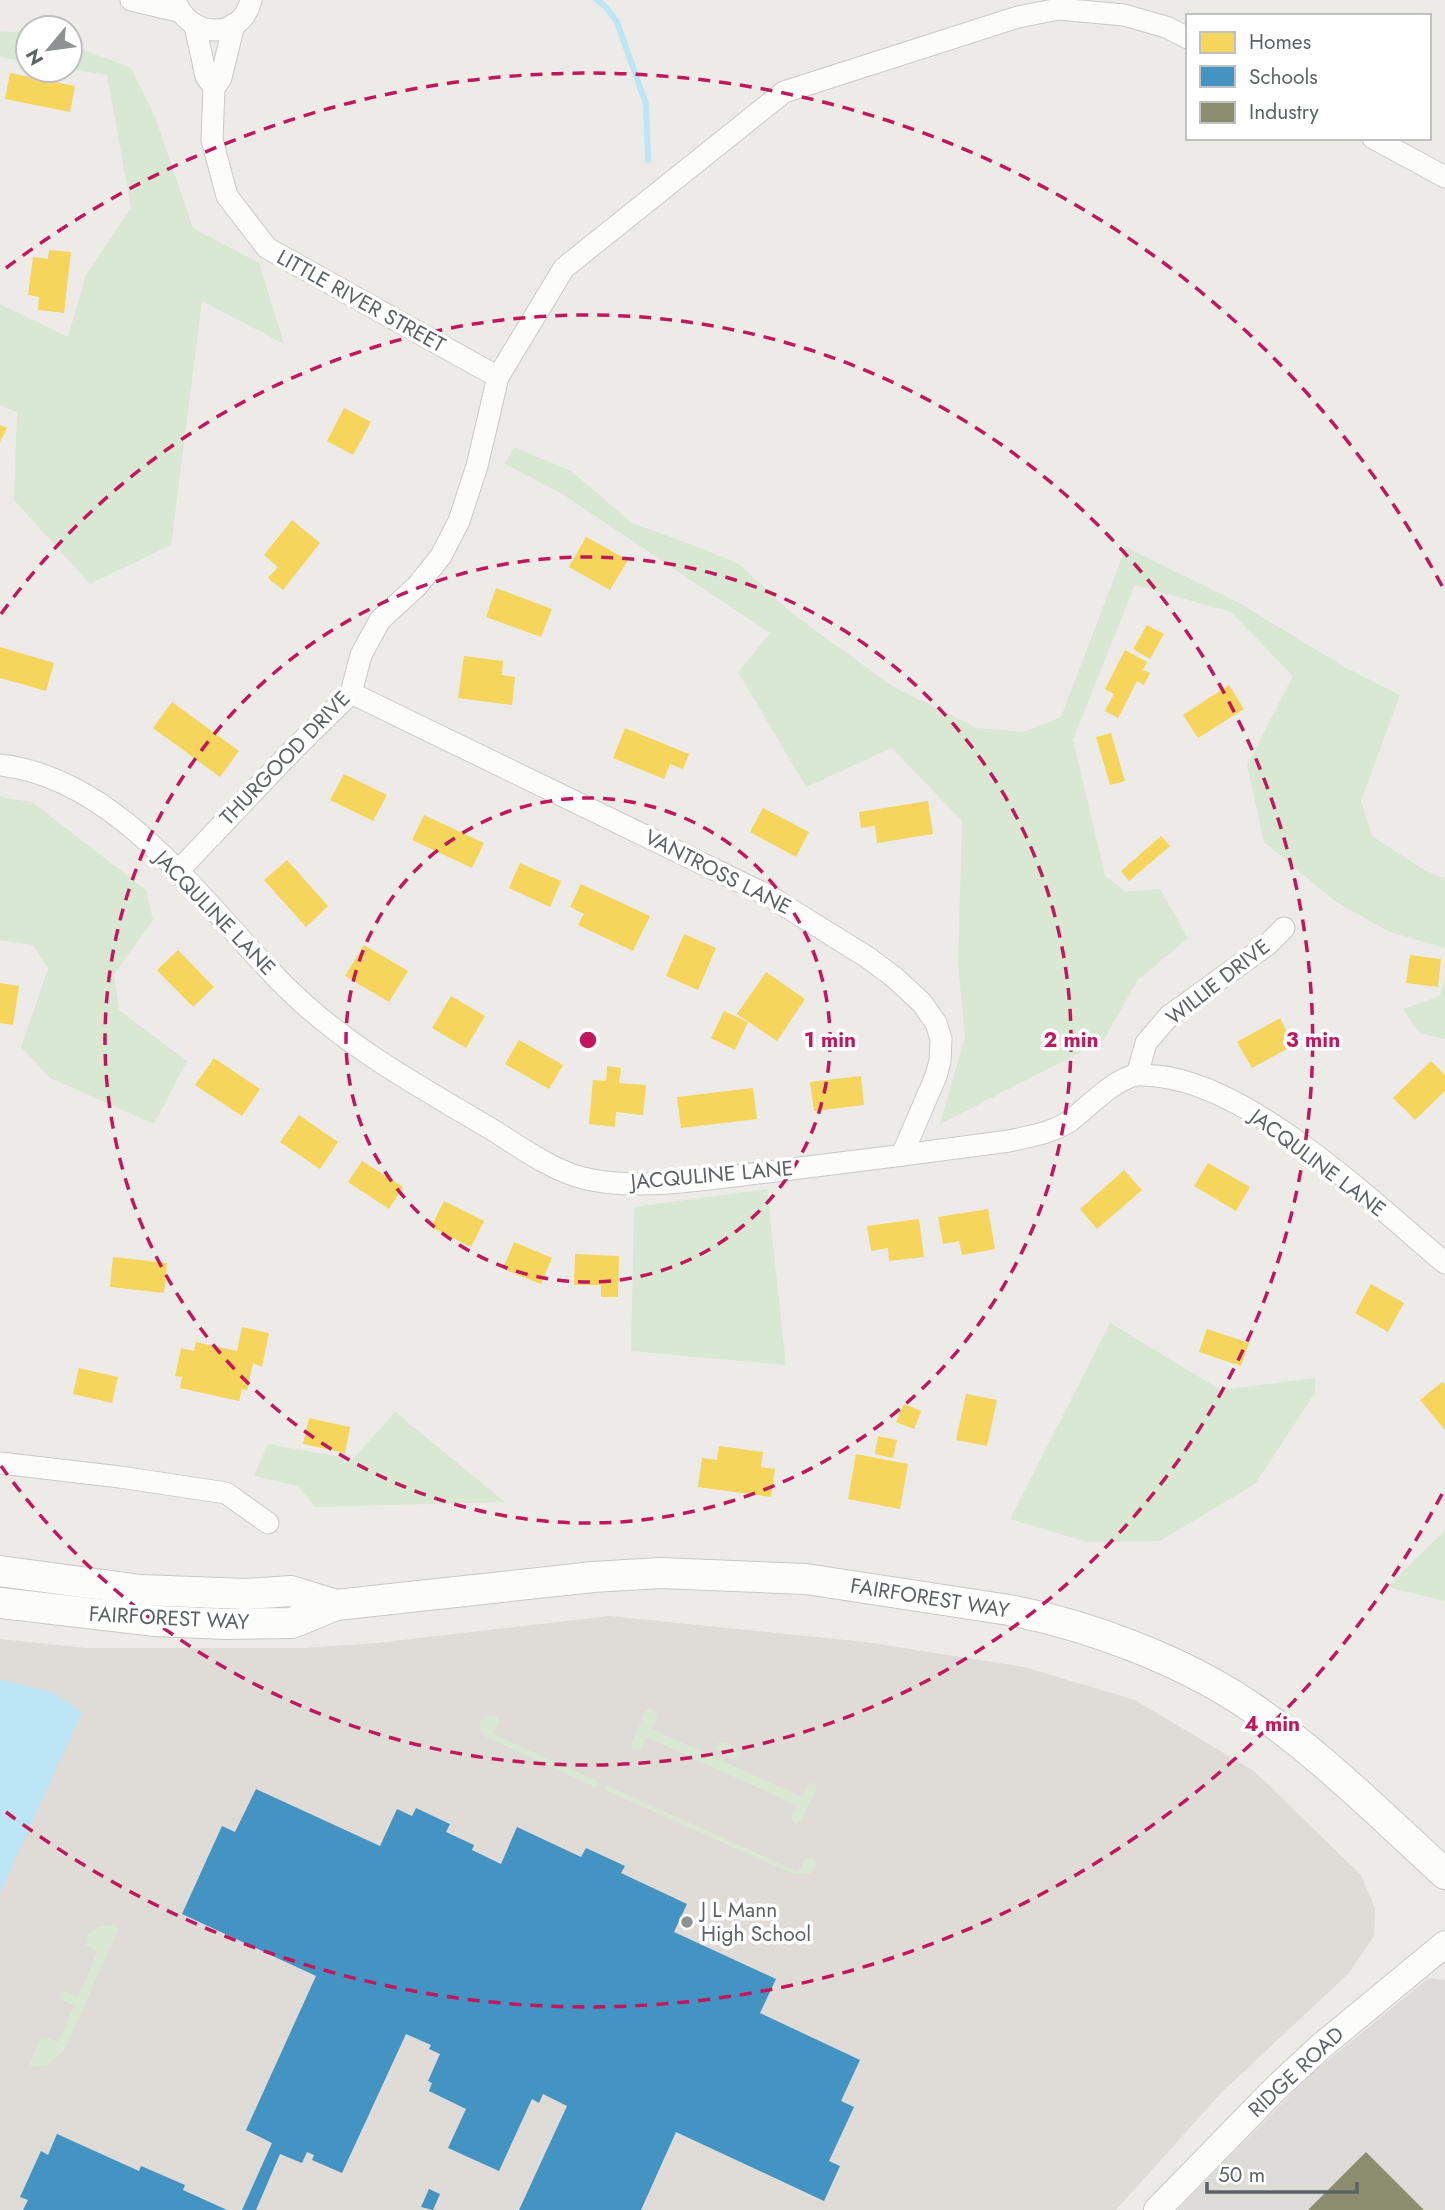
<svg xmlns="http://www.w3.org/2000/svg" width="1445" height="2210" viewBox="0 0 1445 2210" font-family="Jost,sans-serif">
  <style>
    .industrial { fill: #dedcd9 }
    .education { fill: #dfdbd7 }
    .green { fill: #d8e8d3 }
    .water { fill: #bce5f6 }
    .homes { fill: #f6d55c }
    .schools { fill: #4393c3 }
    .industry { fill: #8c8c6e }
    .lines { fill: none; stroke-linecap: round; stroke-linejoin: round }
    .stream { stroke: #bce5f6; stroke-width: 6 }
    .minor-casing { stroke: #c9c9c8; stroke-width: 23 }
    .tertiary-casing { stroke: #c9c9c8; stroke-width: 28 }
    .secondary-casing { stroke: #c8c8c8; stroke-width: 32 }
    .minor { stroke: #fcfcfb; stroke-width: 21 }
    .tertiary { stroke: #fcfcfb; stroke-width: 26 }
    .secondary { stroke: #fcfcfb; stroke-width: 30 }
    .ring { fill: none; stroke: #c2185b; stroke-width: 3.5; stroke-dasharray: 12 9 }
    .poi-dot { fill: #8f9292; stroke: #fff; stroke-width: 2.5 }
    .labels { text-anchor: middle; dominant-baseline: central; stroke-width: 7; stroke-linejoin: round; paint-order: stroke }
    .street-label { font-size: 21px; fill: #5d6265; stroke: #fff }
    .poi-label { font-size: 21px; fill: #5d6265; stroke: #fff; text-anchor: start }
    .centre { fill: #c2185b; stroke: #fff; stroke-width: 3.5 }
    .ring-label { font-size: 21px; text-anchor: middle; font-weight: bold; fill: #c2185b; stroke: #fff; stroke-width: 7; stroke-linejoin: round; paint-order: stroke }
  </style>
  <rect width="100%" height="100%" fill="#edebe7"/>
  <!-- industrial -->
  <path class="industrial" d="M1428,1978L1445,1980V2210H1177L1310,2075Z"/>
  <!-- education -->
  <path class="education" d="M610,1616L865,1642L1024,1667L1135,1700L1254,1771L1361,1875L1375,1908L1374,1936L1349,1973L1222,2092L1116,2210H0V1639L86,1648H304L377,1643Z"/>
  <!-- green -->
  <g class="green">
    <path d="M0,31L28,33V62L0,57Z"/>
    <path d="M70,45L131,68L155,117L193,228L259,263L284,344L202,301L171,545L90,584L14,500L17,412L0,405V304L68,337L86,275L131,208L107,75L70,69Z"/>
    <path d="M514,447L571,471L632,523L696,546L739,564L793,614L892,686L977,728L1023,732L1061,717L1126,547L1239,603L1343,666L1400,695L1361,801L1372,836L1424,870L1445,879V948L1390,932L1336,902L1264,842L1247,765L1293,676L1231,612L1135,585L1073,740L1105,875L1125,892L1160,889L1188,938L1138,980L1103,1041L940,1124L965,1037L958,964L962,821L892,748L806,787L738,672L770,633L564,495L505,464Z"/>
    <path d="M0,797L32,802L146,890L153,920L114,974L119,1010L187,1061L154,1124L50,1078L21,1047L48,969L33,945L0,940Z"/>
    <path d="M1445,977V1039L1419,1033L1403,1009L1440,996Z"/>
    <path d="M767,1189L786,1365L631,1351L634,1207Z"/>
    <path d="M1110,1323L1221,1390L1315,1378V1393L1255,1484L1160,1541L1087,1542L1010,1519Z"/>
    <path d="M395,1412L505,1502L315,1507L298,1486L254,1476L268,1444L353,1459Z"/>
    <path d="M1445,1531V1601L1387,1587Z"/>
    <path d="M650,1708L658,1714L652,1729L802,1797L809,1783L816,1784L817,1787L801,1821L795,1824L791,1819L796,1805L646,1737L641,1749L633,1750L631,1744L646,1710Z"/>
    <path d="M488,1715L497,1716L499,1720L493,1734L597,1781L599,1784L595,1787L486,1737C478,1730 477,1719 488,1715Z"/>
    <path d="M719,1742C726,1741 738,1747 741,1753L738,1761L715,1749Z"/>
    <path d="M608,1786L798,1872L806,1857L813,1858L816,1866L810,1874H793L605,1790L604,1787Z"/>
    <path d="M116,1924L118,1930L64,2051L46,2066L31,2067L30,2062L40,2039L46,2037L58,2042L74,2006L61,1999V1992L64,1991L78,1997L97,1952L85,1945L87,1934L99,1926Z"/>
  </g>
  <!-- water -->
  <path class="water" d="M2,1680L52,1692L82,1712L0,1893V1681Z"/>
  <!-- homes -->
  <g class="homes">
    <path d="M10,73L75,86L70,112L5,99Z"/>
    <path d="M49,250L71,252L64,313L38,310L39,297L28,295L33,257L48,259Z"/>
    <path d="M344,408L371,422L353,455L327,441Z"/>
    <path d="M0,425L7,428L0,442Z"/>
    <path d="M292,520L320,543L283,590L268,578L278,567L264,555Z"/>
    <path d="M586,537L628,560L610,590L569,567Z"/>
    <path d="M496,588L552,609L541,637L486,617Z"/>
    <path d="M1147,625L1164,634L1150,659L1133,649Z"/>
    <path d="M0,647L54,663L46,691L0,678Z"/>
    <path d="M1125,650L1147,662L1143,670L1150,673L1144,685L1137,681L1118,718L1105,711L1114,694L1105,689Z"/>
    <path d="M464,656L503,661L502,675L515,677L512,705L458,698Z"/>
    <path d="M1229,685L1244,709L1198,738L1183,715Z"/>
    <path d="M172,702L239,751L220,777L153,728Z"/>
    <path d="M625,728L689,754L683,769L670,764L664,779L613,758Z"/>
    <path d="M1111,733L1125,781L1110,785L1096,737Z"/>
    <path d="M344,774L387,795L373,821L330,800Z"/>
    <path d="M928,801L933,834L877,843L875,826L861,828L859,812Z"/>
    <path d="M763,808L809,832L796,857L750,832Z"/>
    <path d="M424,815L484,843L472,868L412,840Z"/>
    <path d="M1161,836L1170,846L1129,881L1121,871Z"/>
    <path d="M287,860L328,906L306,927L264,880Z"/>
    <path d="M520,863L561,881L550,907L509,888Z"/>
    <path d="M581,884L650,916L633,951L578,925L584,914L570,907Z"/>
    <path d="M684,934L716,948L698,990L666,976Z"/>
    <path d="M364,945L408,971L389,1002L345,976Z"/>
    <path d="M178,950L214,987L193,1007L157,970Z"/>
    <path d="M1410,955L1441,959L1438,987L1406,983Z"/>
    <path d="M766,972L805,999L777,1041L737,1014Z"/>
    <path d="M0,983L19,986L13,1025L0,1023Z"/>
    <path d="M451,996L485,1016L466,1048L432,1028Z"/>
    <path d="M724,1011L748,1022L735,1050L711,1038Z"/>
    <path d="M1280,1018L1294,1045L1252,1068L1237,1042Z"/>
    <path d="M519,1040L563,1065L549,1089L505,1064Z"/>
    <path d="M214,1058L260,1089L242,1116L195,1085Z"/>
    <path d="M1431,1061L1445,1075V1091L1415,1120L1393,1098Z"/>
    <path d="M607,1066L621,1068L619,1083L646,1085L643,1115L616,1112L615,1127L589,1124L593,1080L606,1081Z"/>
    <path d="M861,1076L864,1105L814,1111L810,1082Z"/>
    <path d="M753,1088L757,1119L681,1128L677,1097Z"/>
    <path d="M299,1115L338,1142L320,1169L280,1142Z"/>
    <path d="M362,1161L403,1187L389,1209L348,1182Z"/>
    <path d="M1208,1163L1250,1187L1236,1211L1194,1186Z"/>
    <path d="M1124,1170L1142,1190L1097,1229L1080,1209Z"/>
    <path d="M444,1201L484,1221L471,1247L431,1227Z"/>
    <path d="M988,1209L995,1249L962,1255L959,1241L943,1244L938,1217Z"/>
    <path d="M919,1219L924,1257L889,1261L888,1248L871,1251L867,1226Z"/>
    <path d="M514,1242L552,1258L541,1284L503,1269Z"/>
    <path d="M575,1254L619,1256L618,1297H601V1285H574Z"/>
    <path d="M113,1257L167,1263L164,1293L110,1287Z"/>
    <path d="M1371,1284L1404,1303L1388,1332L1355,1313Z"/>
    <path d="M242,1327L269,1333L262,1367L253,1363L247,1390L242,1389L239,1401L180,1388L182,1377L175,1376L181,1348L194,1351L196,1342L237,1351Z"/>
    <path d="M1207,1329L1249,1343L1241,1366L1199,1352Z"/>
    <path d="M79,1368L118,1377L112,1403L73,1394Z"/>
    <path d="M1442,1382L1445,1385V1430L1420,1400Z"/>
    <path d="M966,1394L997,1400L987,1446L956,1440Z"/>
    <path d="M904,1404L921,1411L914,1429L896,1422Z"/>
    <path d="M309,1418L350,1427L345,1453L303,1444Z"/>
    <path d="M878,1436L897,1440L893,1458L875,1454Z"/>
    <path d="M719,1446L763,1452L761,1467L775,1469L771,1497L698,1487L702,1458L717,1460Z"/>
    <path d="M856,1454L908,1464L900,1509L848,1499Z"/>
  </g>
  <!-- schools -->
  <g class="schools">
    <path d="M256,1789L380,1846L397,1809L412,1816L416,1808L450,1824L446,1832L474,1845L472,1850L501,1864L517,1827L581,1857L586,1848L625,1866L621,1873L687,1904L674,1932L776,1979L760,2013L860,2060L841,2101L854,2107L829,2161L840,2166L824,2201L676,2132L641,2210H519L567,2106L543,2094L539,2103L532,2099L499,2171L448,2148L466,2109L429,2091L432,2083L428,2081L440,2054L429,2049L431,2045L406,2034L342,2173L312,2160L314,2155L307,2152L302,2163L280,2154L256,2210H242L272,2143L246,2130L316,1976L182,1914L222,1826L235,1832Z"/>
    <path d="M57,2134L139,2171L141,2166L185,2185L183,2190L227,2210H23L28,2200L20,2197L41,2151L48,2155Z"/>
    <path d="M429,2189L440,2194L433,2210L421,2207Z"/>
  </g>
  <!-- industry -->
  <path class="industry" d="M1366,2152L1424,2210H1308Z"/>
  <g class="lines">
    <!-- stream -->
    <path class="stream" d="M597,0L606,7L617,22L646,104L648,160"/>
    <!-- minor casing -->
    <g class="minor-casing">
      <g id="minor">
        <path d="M131,0L178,11"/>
        <path d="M175,0C188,38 241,42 251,0"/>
        <path d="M195,26L206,76L214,88L221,78L234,24"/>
        <path d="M214,88L212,140L227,196L267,248L498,377"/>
        <path d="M1373,138L1445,177"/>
        <path d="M351,693L769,896L867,957L894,977L922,1003L936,1023L941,1039L940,1061L936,1076L902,1155"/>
        <path d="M0,765C124,779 208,912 291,992C350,1049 421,1087 491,1129C519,1146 551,1170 583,1178C637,1192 712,1178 768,1172C848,1162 929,1152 1009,1141C1030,1136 1052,1133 1070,1121C1091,1105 1109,1083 1135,1075C1142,1074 1150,1076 1157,1076C1253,1086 1372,1202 1445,1263"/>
        <path d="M179,870L294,749L351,693L361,655L380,620L417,586L441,556L459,521L477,466L498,377L564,268L784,92L1018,17L1059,9L1124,15L1166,27L1188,38"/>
        <path d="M1137,1075L1146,1043L1169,1016L1267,945L1284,928"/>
        <path d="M0,1463L120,1477L226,1493L268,1523"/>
      </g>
    </g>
    <!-- tertiary casing -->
    <g class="tertiary-casing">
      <path id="tertiary" d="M1157,2210L1275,2089L1319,2048L1445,1944"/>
    </g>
    <!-- secondary casing -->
    <g class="secondary-casing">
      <g id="secondary">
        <path d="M0,1571L141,1590L246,1594L291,1591L336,1605"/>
        <path d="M0,1603L156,1621L226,1624L292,1623L336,1605L593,1577L660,1573L806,1579L1009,1610C1089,1625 1184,1661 1251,1707C1321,1755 1382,1816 1445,1874"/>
      </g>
    </g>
    <!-- minor -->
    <use href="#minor" class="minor"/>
    <!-- tertiary -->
    <use href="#tertiary" class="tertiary"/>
    <!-- secondary -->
    <use href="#secondary" class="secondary"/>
  </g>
  <!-- distance rings -->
  <g class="ring">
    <circle cx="588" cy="1040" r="242"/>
    <circle cx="588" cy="1040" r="483"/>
    <path d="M1 614A725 725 0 1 1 1 1466"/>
    <path d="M1442 1494A967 967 0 0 1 6 1812M6 268A967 967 0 0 1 1442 586"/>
  </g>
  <!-- markers -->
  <circle class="poi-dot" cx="687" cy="1922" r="7"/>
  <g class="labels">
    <!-- street labels -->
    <g class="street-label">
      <text transform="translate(361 301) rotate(29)">LITTLE RIVER STREET</text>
      <text transform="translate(285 758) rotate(-46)">THURGOOD DRIVE</text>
      <text transform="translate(718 872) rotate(27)">VANTROSS LANE</text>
      <text transform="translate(215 913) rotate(46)">JACQULINE LANE</text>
      <text transform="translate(1218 982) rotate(-38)">WILLIE DRIVE</text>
      <text transform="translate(1318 1163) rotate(37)">JACQULINE LANE</text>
      <text transform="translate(712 1175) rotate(-5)">JACQULINE LANE</text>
      <text transform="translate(930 1598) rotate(9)">FAIRFOREST WAY</text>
      <text transform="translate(169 1618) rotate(3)">FAIRFOREST WAY</text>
      <text transform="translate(1296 2072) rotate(-43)">RIDGE ROAD</text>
    </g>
    <!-- poi labels -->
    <g class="poi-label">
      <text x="701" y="1910">J L Mann<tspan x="701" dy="24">High School</tspan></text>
    </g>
  </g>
  <circle cx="588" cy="1040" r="10" class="centre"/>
  <g class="ring-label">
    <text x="830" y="1047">1 min</text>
    <text x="1071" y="1047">2 min</text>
    <text x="1313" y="1047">3 min</text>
    <text x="1272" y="1731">4 min</text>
  </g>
  <!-- legend -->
  <rect x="1186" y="14" width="245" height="126" fill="#ffffff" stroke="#bec0c1" stroke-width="2"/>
  <rect x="1200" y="32" width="35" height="21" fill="#f6d55c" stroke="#bec0c1" stroke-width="2"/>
  <text x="1249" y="49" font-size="21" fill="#5d6265">Homes</text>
  <rect x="1200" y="66" width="35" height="21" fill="#4393c3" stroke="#bec0c1" stroke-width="2"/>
  <text x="1249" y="84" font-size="21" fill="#5d6265">Schools</text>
  <rect x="1200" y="102" width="35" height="21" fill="#8c8c6e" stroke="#bec0c1" stroke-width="2"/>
  <text x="1249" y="119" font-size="21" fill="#5d6265">Industry</text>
  <!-- north arrow -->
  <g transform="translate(49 49) rotate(241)"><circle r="33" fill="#ffffff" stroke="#bec0c1" stroke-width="2"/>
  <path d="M0-5L12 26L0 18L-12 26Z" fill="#8f9292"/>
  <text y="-10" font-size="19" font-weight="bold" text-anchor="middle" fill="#5d6265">N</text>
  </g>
  <!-- scale -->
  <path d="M1207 2182v10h150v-10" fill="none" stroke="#5d6265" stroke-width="3.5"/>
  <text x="1218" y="2182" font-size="21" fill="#5d6265" stroke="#ffffff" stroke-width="5" paint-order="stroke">50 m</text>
</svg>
